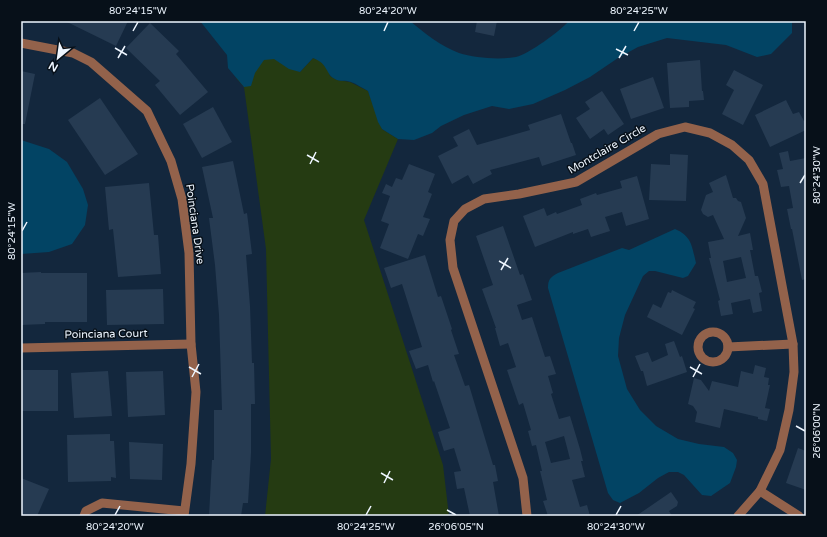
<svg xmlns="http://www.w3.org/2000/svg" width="827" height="537" viewBox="0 0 827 537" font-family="'Varela Round',sans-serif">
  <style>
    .green { fill: #253b12 }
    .water { fill: #024464 }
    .building { fill: #263b52; fill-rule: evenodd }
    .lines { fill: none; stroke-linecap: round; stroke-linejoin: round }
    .street { stroke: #93624b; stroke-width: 9 }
    .ticks { fill: none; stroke: #eef6ff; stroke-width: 1.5 }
    .labels { text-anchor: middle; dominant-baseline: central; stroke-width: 3; stroke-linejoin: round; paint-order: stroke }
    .street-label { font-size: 11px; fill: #eef6ff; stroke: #071019 }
    .neatline { fill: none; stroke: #eef6ff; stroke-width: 1.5 }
    .ticks-label { font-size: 10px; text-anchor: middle; fill: #eef6ff }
  </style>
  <rect width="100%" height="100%" fill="#13273d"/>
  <!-- green -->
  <path class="green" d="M293,21L300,72L313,58L321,61L328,69L330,76L337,80L350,82L368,91L382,129L398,139L364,220L443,465L449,516H265L271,459L266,249L244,87L236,78Z"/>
  <!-- water -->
  <g class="water">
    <path d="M200,21H410C423,32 442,47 459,53C475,58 499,60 516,57C529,54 560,31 569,21H792V33L771,54L757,57L726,45L667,38L638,47L618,58L590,77L565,90L533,104L509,109L492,106L464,115L441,126L432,133L414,140L398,139L382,129L378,122L368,91C362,88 357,84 351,82C346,80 340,82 335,79C325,74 329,64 313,58L300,72L289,69L274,59L264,60L255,73L251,86L244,87L228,68L227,55Z"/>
    <path d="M21,140L49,149L67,162L83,189L88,205L85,225L72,244L49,252L21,254Z"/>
    <path d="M675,229C692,236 692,247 696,263L688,276L683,278L655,271H649L643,276L625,315L619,338L618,356L627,389L640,410L656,426L678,439L699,444L724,447L733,453L737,460L736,467L730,483L711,496L702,495L684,475L678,472H669L658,478L639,493L620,503L613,500L608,493L548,288C548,280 550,277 558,273L622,248L629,250Z"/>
  </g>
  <!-- building -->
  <g class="building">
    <path d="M65,21H128L116,46Z"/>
    <path d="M477,21H497L494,36L475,32Z"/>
    <path d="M150,23L179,51L176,54L208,92L180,115L155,85L160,81L126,48Z"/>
    <path d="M700,60L702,91H703L704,100L689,101V107L670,108L667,63Z"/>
    <path d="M734,70L763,85L743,125L722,114L734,90L726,85Z"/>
    <path d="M21,71L35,74L25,124H21Z"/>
    <path d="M653,77L664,108L631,119L620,89Z"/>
    <path d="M602,91L624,124L608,135L604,129L590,139L576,118L590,109L585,102Z"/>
    <path d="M100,98L138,154L105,175L68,120Z"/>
    <path d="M786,100L793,114L799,112L804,121L806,120V130L770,147L755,115Z"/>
    <path d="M213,107L232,142L202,158L183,124Z"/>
    <path d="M561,114L571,143H572L576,155L542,166L539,157L490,170L492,174L473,184L468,175L452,184L438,156L458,146L453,137L469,129L477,145L530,130L528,125Z"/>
    <path d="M788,151L790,161L806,158V279L802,280L792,229H791L787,209L793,208L789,186L781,187L777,170L783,169L779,153Z"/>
    <path d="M670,154L688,155L686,201L649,200L651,164L670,165Z"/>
    <path d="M233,161L244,214L247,213L252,254L246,255L250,306L252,363H254L255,404H251V453L248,503H243L241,516H209L212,460H214V410H222L219,315L215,265L209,218H213L202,167Z"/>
    <path d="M409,164L435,174L428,192L432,194L423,217L430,219L423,236L418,234L408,259L380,248L389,224L381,221L390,196L382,193L386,184L392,187L396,178L402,180Z"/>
    <path d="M726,175L733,198H736L738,201L741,202L746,218L738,236L750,233L753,250H750L755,276H758L762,292L759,293L762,311L753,313L750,299L731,303L733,314L721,316L718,301L720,300L709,258H711L708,242L724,239L713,215L708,217L703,214L701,210L706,195L713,192L709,183ZM741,257L746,278L727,282L723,261Z"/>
    <path d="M637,176L649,219L626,226L622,212L605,217L610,231L591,237L588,229L573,234V232L535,247L523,216L544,208L547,216L556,212L557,214L582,205L580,199L596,193L597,195L622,188L620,181Z"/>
    <path d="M149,183L154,235H158L161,274L118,277L113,229L109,230L105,187Z"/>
    <path d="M503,226L520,275L523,274L532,300L517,305L522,320L532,317L545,357L550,356L556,374L548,376L553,393L551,394L559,419L570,416L580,449L583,461H581L585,477L572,480L580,507L587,505L590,516H548L543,501L547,500L540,471H542L536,445L532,446L528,431L531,430L523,403L519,405L507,370L516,367L508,343L500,346L495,328H496L482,289L493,285L476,236ZM564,436L570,459L551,463L545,442Z"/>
    <path d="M425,255L438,297L441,296L452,329L451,330L459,354L454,355L465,386L469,385L493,465H495L498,481L493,482L499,516H470L464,488L457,489L454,472L461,471L454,448L444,451L438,432L450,428L434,381L433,382L428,365L416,369L409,351L422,347L402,284L391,288L384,268Z"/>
    <path d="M41,272V273H87V322H45V324L21,325V273Z"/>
    <path d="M163,289L164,324L107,325L106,290Z"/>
    <path d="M672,290L696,302L693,308L695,309L682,335L647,317L653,304L661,308L668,292L671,293Z"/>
    <path d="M674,341L680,357L682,356L687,372L647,386L643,371H641L635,356L648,352L652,362L668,355L665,344Z"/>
    <path d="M755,365L766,368L764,377L769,378L768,385H770L765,408L770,409L767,421L758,419V417L724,409L720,428L695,422L697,412L693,406L688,404L694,378L701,380L709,391L712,381L738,387L741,371L753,374Z"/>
    <rect x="21" y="370" width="37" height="41"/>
    <path d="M108,371L112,416L74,418L71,373Z"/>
    <path d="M163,371L165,415L128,417L126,372Z"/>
    <path d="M110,434V441H114L116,478L111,477V481L68,482L67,435Z"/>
    <path d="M129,442L163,444L162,480L130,479Z"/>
    <path d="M798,448L806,451V490L786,483Z"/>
    <path d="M21,478L49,489L37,516H21Z"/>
    <path d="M671,492L678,502L677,506L669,511L672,516H636Z"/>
  </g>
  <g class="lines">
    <!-- street -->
    <g class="street">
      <path d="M21,43L73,53L91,62L147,111L171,161L182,199L189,253L191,344L196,392L191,464L184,516"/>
      <circle cx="713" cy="347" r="15"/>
      <path d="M728,347L793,344"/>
      <path d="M21,348L191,344"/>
      <path d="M760,491L799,516"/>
      <path d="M84,516L86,511L102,503L184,511"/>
      <path d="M527,516L523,478L453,268L450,240L454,221L465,209L484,199L519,194L576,182L658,134L685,127L710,133L732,145L749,160L763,184L793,344L794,372L789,410L780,450L760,491L738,516"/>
    </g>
  </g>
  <!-- ticks -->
  <path class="ticks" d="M133,31L138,22M384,31L388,22M634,31L639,22M115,48L127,55M616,49L628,55M118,58L125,46M619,58L626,46M307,155L319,162M310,164L316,152M800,183L805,175M22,231L27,222M499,261L511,268M501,270L508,258M189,367L201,374M690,367L702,374M192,377L199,364M693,377L700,364M796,426L805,431M381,473L393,480M384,483L390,471M447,510L456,515M115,515L120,506M366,515L371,506M616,515L621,506"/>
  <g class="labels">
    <!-- street labels -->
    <g class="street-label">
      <text transform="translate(607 149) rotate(-30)">Montclaire Circle</text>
      <text transform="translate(195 224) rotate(82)">Poinciana Drive</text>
      <text transform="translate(106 334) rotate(-1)">Poinciana Court</text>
    </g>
  </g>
  <!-- border -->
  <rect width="827" height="537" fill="none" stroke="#071019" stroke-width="44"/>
  <!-- north arrow -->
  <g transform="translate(58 58) rotate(209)" stroke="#071019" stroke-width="3" paint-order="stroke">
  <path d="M0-3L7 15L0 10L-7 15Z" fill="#eef6ff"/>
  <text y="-6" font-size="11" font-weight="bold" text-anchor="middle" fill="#eef6ff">N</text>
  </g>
  <rect x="22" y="22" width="783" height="493" class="neatline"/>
  <g class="ticks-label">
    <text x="138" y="14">80°24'15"W</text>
    <text x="388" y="14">80°24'20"W</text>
    <text x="639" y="14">80°24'25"W</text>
    <text transform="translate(816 175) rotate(-90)" y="4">80°24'30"W</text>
    <text transform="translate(11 231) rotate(-90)" y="4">80°24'15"W</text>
    <text transform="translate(816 431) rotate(-90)" y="4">26°06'00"N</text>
    <text x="115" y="530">80°24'20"W</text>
    <text x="366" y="530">80°24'25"W</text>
    <text x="456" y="530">26°06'05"N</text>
    <text x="616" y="530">80°24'30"W</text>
  </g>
</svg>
